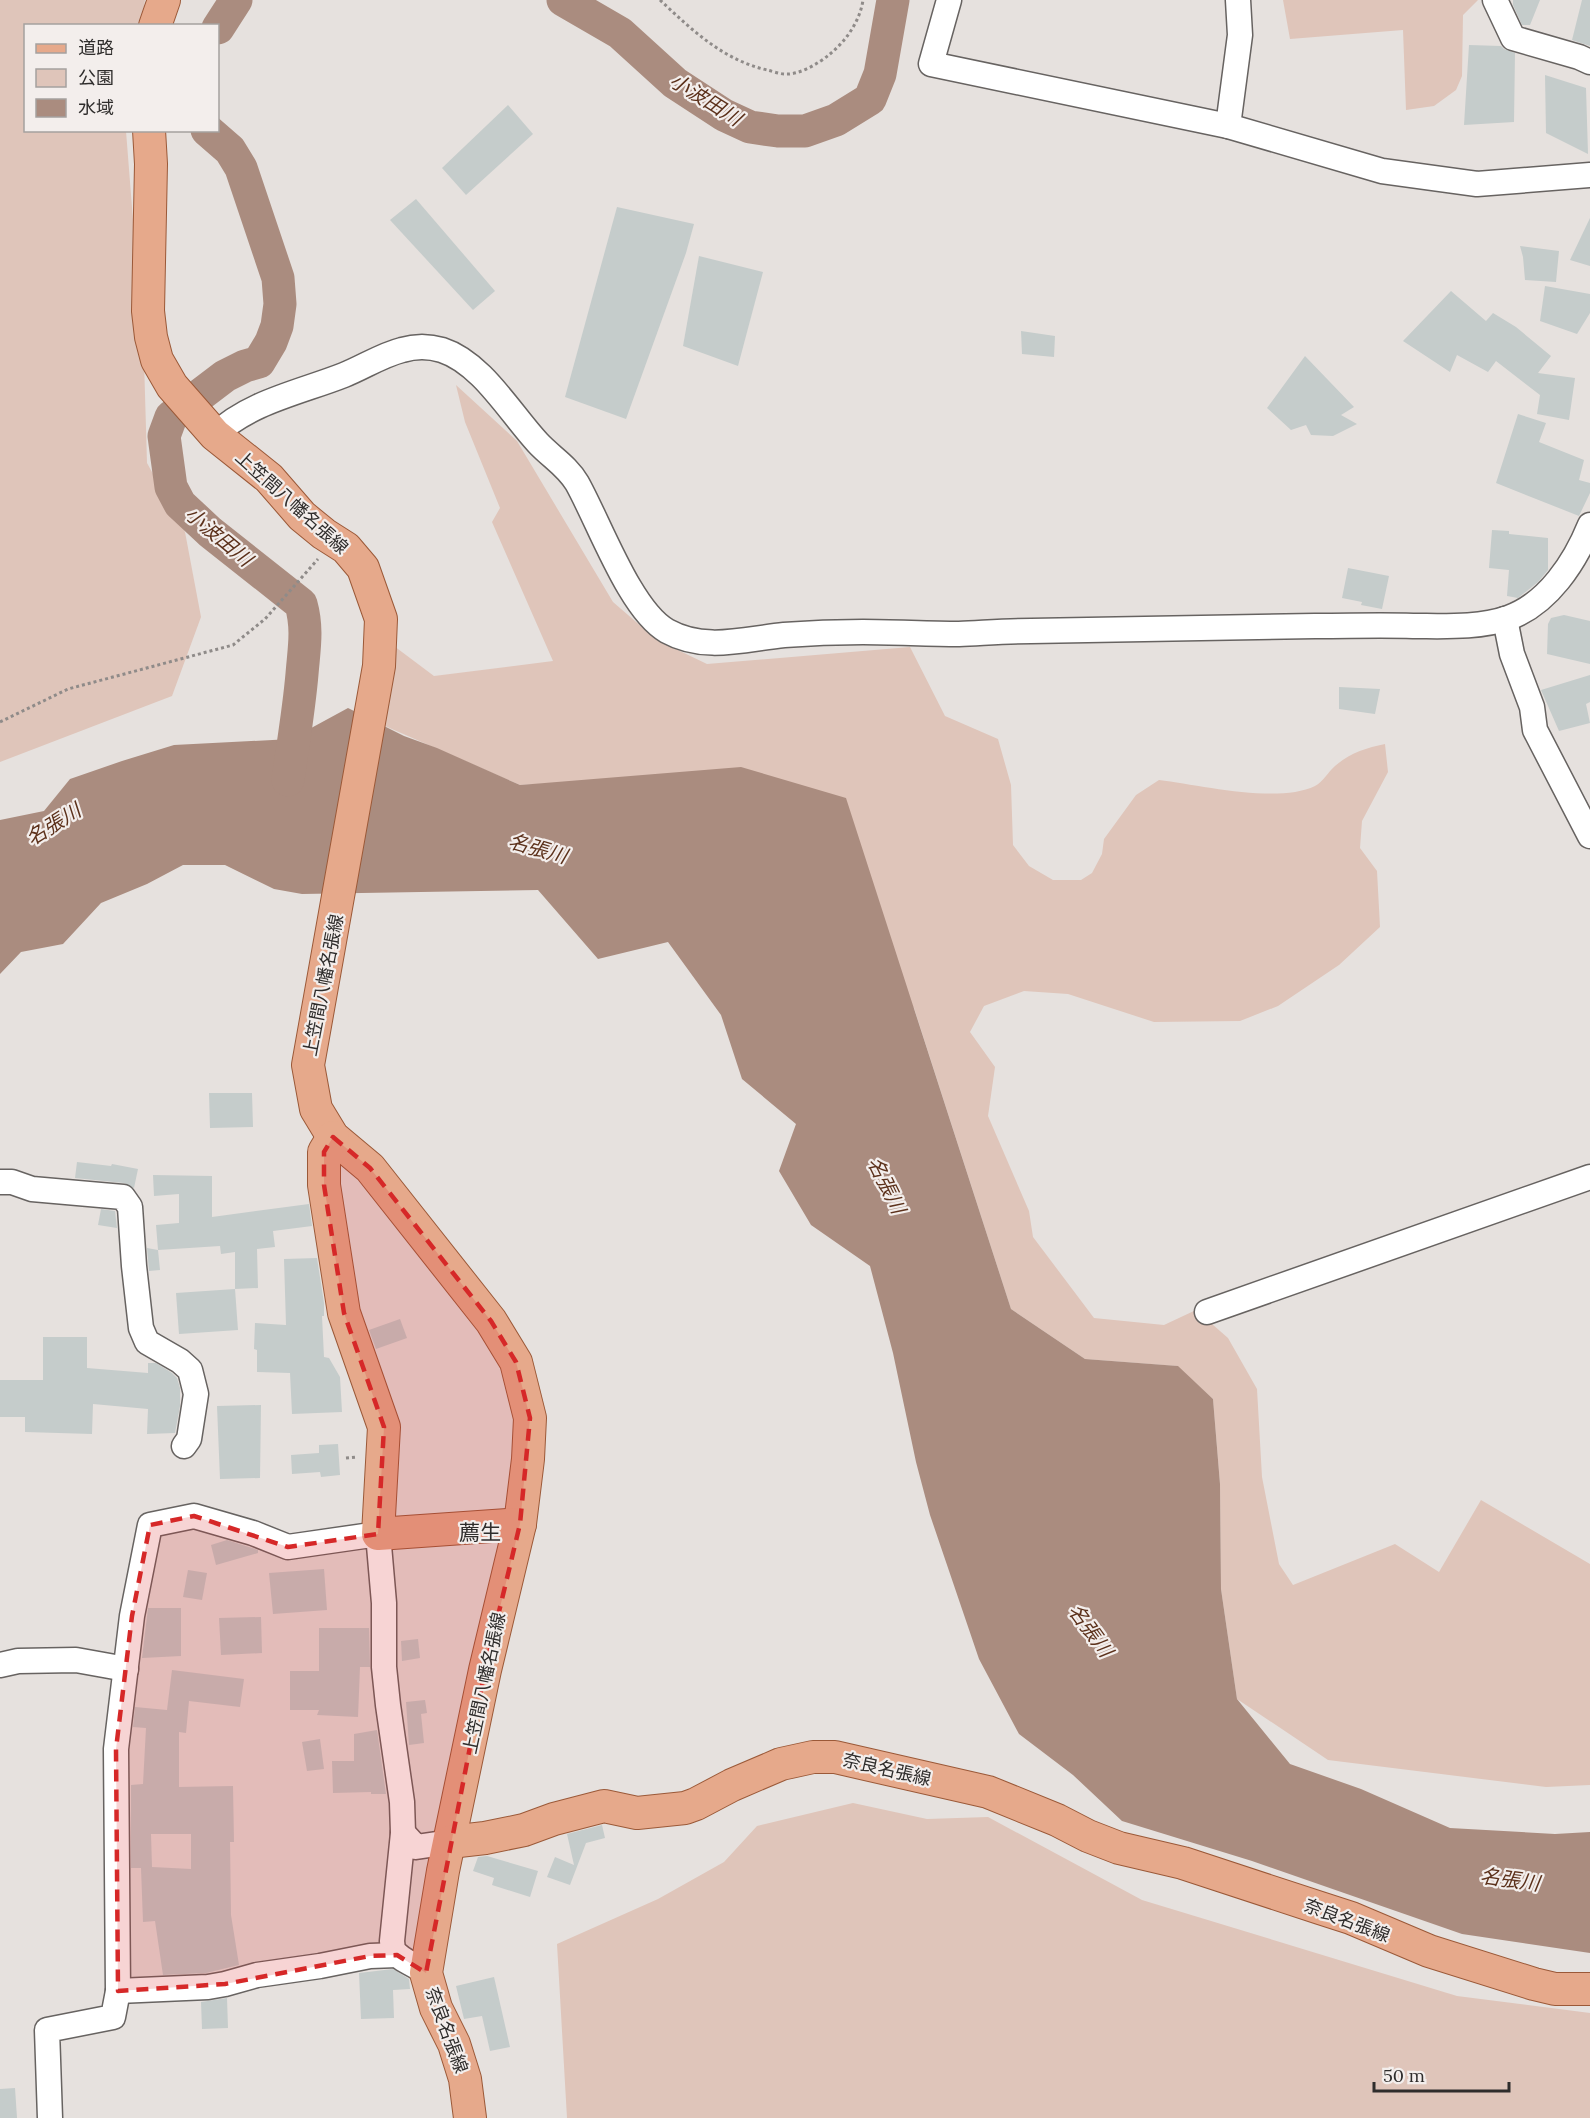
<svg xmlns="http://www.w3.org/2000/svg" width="1590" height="2118" viewBox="0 0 1590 2118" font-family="Lora,'Noto Sans JP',serif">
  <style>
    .green { fill: #dfc5ba }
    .water { fill: #aa8c7f }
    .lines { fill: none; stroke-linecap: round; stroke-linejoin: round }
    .river { stroke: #aa8c7f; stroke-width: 33 }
    .building { fill: #c5cccb; fill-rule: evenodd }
    .minor-casing { stroke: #676361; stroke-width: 27 }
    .major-casing { stroke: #9b5938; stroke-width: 34 }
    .path { stroke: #8f8b89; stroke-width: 3; stroke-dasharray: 3 3; stroke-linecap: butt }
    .minor { stroke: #fff; stroke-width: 24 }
    .major { stroke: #e6a98b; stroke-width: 32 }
    .marked { fill: #d62828; fill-opacity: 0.2; stroke: #d62828; stroke-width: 4.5; stroke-dasharray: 12 8; stroke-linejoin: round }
    .labels { text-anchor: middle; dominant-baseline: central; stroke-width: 4.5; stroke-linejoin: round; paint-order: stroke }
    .street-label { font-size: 18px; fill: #2f2d2c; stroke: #f3eeec }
    .water-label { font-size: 20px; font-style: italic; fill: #5c311b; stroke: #f3eeec }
    .quarter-label { font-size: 21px; fill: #2f2d2c; stroke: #f3eeec }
  </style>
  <rect width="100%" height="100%" fill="#e6e1de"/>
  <!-- green -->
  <g class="green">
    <path d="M0,0H145L141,25L26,26V130L126,131L144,360L147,463L185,532L201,617L172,696L0,762Z"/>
    <path d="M1283,0H1478L1463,15L1462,76L1456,90L1434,106L1406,110L1403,30L1290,39Z"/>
    <path d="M456,385L517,441L613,602L657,640L707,664L910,647L945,716L998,739L1011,785L1013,845L1029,866L1053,880H1081L1092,873L1102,854L1104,839L1136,795L1159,780C1200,785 1278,804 1315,786C1323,782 1328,772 1335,766C1350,753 1366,748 1385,744L1388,772L1362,821L1360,848L1377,871L1380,927L1339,965L1278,1006L1240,1021L1154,1022L1068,994L1024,991L984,1006L970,1032L995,1067L988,1116L1029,1211L1033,1237L1094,1318L1164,1325L1196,1310L1228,1338L1257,1389L1262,1477L1279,1564L1293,1585L1395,1544L1439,1572L1481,1500L1590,1564V1785L1546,1787L1328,1760L1237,1699L1221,1589L1220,1484L1213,1399L1177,1366L1085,1359L1011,1309L914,1008L556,783L520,785L385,726L394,646L434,676L553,661L492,522L500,508L465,422Z"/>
    <path d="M853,1803L927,1819L988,1817L1142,1900L1457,1996L1590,2013V2118H567L557,1944L658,1899L724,1862L757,1826Z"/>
  </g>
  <!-- water -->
  <path class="water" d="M348,708L404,736L437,748L520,785L741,767L846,798L1011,1309L1085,1359L1178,1366L1213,1399L1220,1484L1221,1589L1237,1699L1290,1764L1361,1789L1450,1828L1555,1834L1590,1832V1953L1462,1934L1252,1861L1122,1821L1073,1775L1019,1734L979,1659L930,1515L916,1462L893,1353L870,1266L811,1225L779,1171L796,1124L742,1079L721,1015L668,942L598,959L538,890L302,894L274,889L225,865H183L147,884L101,903L63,944L21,952L0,974V820L44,811L70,779L122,761L174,745L291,739Z"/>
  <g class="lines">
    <!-- river -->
    <g class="river">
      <path d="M563,0L620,33L675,83L724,115L750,127L778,131H805L836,120L870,99L880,74L893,0"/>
      <path d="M218,28L236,0"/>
      <path d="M207,130L230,150L241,168L278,278L280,304L277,326L271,342L259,362L245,366L225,376L171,417L164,436L171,487L180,504L210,532L301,604C308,629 304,649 302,674C299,709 293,744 288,780"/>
    </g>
  </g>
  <!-- building -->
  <g class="building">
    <path d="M1513,0H1540L1530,25H1522L1513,5Z"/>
    <path d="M1582,0H1590V46L1572,40Z"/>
    <path d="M1469,45L1501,46L1504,49L1515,53L1514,122L1464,125Z"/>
    <path d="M1545,75L1586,88L1588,154L1546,133Z"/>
    <path d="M508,105L533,134L466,195L442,168Z"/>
    <path d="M416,199L495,291L473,310L390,220Z"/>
    <path d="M617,207L694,224L686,253L626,419L565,397Z"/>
    <path d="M1590,218V266L1570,260Z"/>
    <path d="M1520,246L1559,251L1556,282L1525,280L1523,257Z"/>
    <path d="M699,256L763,272L738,366L683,346Z"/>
    <path d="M1545,286L1590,294V313L1577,334L1540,321Z"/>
    <path d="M1451,291L1486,321L1493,313L1516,327L1551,356L1538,373L1575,378L1569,420L1537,414L1540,395L1496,361L1488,372L1457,355L1450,372L1403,341Z"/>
    <path d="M1021,331L1055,336L1054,357L1022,354Z"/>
    <path d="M1305,356L1354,407L1341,415L1357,424L1333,436L1311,435L1306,425L1291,430L1267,408Z"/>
    <path d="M1518,414L1546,423L1539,442L1584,460L1579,480L1590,483V493L1579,516L1496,483Z"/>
    <path d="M1492,530L1509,531V534L1548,538V570L1538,582L1518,598L1507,596L1509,570L1489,568Z"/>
    <path d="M1348,568L1389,576L1382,609L1361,605L1362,602L1342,598Z"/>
    <path d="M1564,615L1590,621V664L1547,654L1548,624L1551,618Z"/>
    <path d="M1590,675V702L1586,704L1590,723L1559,731L1541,690Z"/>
    <path d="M1339,687L1380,689L1375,714L1339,709Z"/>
    <path d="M209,1093H252L253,1127L210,1128Z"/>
    <path d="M77,1162L111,1166L112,1164L138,1169L134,1188L124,1183L75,1178Z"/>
    <path d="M153,1175L212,1176V1217L309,1204L312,1226L273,1231L275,1247L257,1249L258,1288L235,1289V1252L221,1254L220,1246L158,1250L156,1225L179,1223V1194L154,1196Z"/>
    <path d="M101,1209L115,1211L117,1228L98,1225Z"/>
    <path d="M147,1248L158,1250L160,1270L149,1271Z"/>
    <path d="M317,1258L324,1303V1316H322L324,1357L329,1358L340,1377L342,1412L292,1414L290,1373L257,1372V1350L254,1349L255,1323L286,1325L284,1259Z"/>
    <path d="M235,1289L238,1330L179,1334L176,1293Z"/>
    <path d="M400,1319L407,1338L376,1349L369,1330Z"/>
    <path d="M43,1337H87V1368L148,1373V1363H156L172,1373L177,1378L180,1388V1406L175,1433L147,1434L148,1409L93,1404L92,1434L25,1432V1417H0V1380H43Z"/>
    <path d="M261,1405L260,1478L220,1479L217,1406Z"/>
    <path d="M338,1444L340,1475L321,1477L320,1472L292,1474L291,1455L319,1453V1445Z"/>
    <path d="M227,1540L258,1550V1553L216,1565L211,1545Z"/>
    <path d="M324,1569L327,1610L273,1614L269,1573Z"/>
    <path d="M188,1570L207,1573L202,1600L183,1597Z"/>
    <path d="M148,1608H181V1656L142,1658Z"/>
    <path d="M261,1617L262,1653L221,1655L219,1618Z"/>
    <path d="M319,1628H369L370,1667H360L358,1717L317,1715L319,1710H290V1671H319Z"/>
    <path d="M418,1639L420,1658L402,1661L401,1641Z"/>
    <path d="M172,1670L244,1679L240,1707L189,1701L186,1733L179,1732V1787L233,1786L234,1842H230L231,1915L239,1965L206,1973L163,1975L155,1921L143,1922L141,1868H131V1785L143,1784L146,1728L133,1727L135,1707L167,1710ZM151,1834H191V1869L152,1867Z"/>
    <path d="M425,1700L427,1713L421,1714L424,1743L409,1745L406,1702Z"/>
    <path d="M377,1730L386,1794H371V1792L333,1793L332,1761H354V1734Z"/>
    <path d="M320,1739L324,1769L307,1771L302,1742Z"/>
    <path d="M602,1825L605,1838L586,1843L570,1885L547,1877L555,1857L574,1865L567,1834Z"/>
    <path d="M487,1856L538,1871L530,1897L492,1885L494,1878L473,1871L478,1857Z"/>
    <path d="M393,1969L409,1979L410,1989L393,1990L394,2018L361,2019L359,1973Z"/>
    <path d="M494,1977L510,2047L490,2051L482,2016L464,2019L456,1986Z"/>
    <path d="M227,1998L228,2028L202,2029L201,2002Z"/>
    <path d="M15,2088L17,2118H0V2089Z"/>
  </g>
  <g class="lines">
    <!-- minor casing -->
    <g class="minor-casing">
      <g id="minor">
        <path d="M949,0L931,64L1228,126L1382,171L1477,184L1590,175"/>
        <path d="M1495,0L1513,38L1579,57L1590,62"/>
        <path d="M1228,126L1240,35L1238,0"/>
        <path d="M215,435C249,402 301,392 344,375C364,367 382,355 402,350C415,346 429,346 442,350C482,363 510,413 538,443C551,457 567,466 577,483C599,522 630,610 667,631C705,652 744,639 784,635C810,633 837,632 863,632C895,632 927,634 959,634C983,633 1007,631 1031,631C1126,629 1222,627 1318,626C1350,626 1382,625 1413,626C1444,626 1479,628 1508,618C1548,604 1575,562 1590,525"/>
        <path d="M1505,619L1512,654L1532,707L1535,730L1590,836"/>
        <path d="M0,1182H12L32,1189L123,1197L130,1207L134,1266L141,1328L147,1342L180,1361L190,1370L196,1394L189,1439L184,1446"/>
        <path d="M1207,1312L1590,1177"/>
        <path d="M0,1665L18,1661L76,1660L126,1669"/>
        <path d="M403,1833L416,1847L450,1842"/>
        <path d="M118,1991L208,1987L225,1984L257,1975L320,1966L370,1956L397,1955"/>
        <path d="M50,2118L47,2030L113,2017L118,1991L116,1749L132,1616L150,1525L194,1516L253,1533L288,1547L378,1534L384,1603V1667L388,1705L402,1802L403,1833L392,1941L393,1950C401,1961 415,1964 426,1973"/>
      </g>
    </g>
    <!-- major casing -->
    <g class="major-casing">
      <g id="major">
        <path d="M155,26L164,0"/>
        <path d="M149,130L151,164L148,311L151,337L157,360L172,386L215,435L269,478L302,516L324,534L346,548L363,568L381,619L379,666L308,1065L316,1109L333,1137L370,1168L491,1321L516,1362L530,1418L528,1459L520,1524L485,1670L443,1871L426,1973L436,2008L454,2044L465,2079L470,2118"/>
        <path d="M333,1137L324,1152V1185L344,1313L384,1427L378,1534L520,1524"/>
        <path d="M450,1842L485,1838L524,1830L554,1819L604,1806L637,1813L685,1808L696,1804L732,1785L781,1764L813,1757H835L988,1792L1057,1820L1088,1836L1119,1848L1183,1863L1320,1908L1351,1918L1429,1951L1534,1984L1555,1989H1590"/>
      </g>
    </g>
    <!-- path -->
    <g class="path">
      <path d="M660,0C692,30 723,60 767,70C772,71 779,74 785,74C800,75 819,63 830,54C846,41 860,21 863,0"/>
      <path d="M0,722L68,689L233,645L265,619L318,559"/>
      <path d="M346,1458L357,1457"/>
    </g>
    <!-- minor -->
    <use href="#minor" class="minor"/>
    <!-- major -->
    <use href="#major" class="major"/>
  </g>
  <!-- marked area -->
  <path class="marked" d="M333,1137L370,1168L491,1321L516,1362L530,1418L520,1524L485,1670L426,1973L397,1955L370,1956L225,1984L118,1991L116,1749L132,1616L150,1525L194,1516L288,1547L378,1534L384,1427L344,1313L324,1185V1152Z"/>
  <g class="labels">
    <!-- street labels -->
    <g class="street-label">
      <text transform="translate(292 502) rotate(42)">上笠間八幡名張線</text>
      <text transform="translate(323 985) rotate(-79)">上笠間八幡名張線</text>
      <text transform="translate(484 1683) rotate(-78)">上笠間八幡名張線</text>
      <text transform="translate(887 1769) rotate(13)">奈良名張線</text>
      <text transform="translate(1347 1920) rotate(21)">奈良名張線</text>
      <text transform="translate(447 2030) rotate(70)">奈良名張線</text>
    </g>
    <!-- water labels -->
    <g class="water-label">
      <text transform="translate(706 99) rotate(32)">小波田川</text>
      <text transform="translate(219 536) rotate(40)">小波田川</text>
      <text transform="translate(53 824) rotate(-32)">名張川</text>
      <text transform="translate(538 848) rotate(16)">名張川</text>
      <text transform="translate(887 1185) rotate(64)">名張川</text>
      <text transform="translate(1091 1630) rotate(54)">名張川</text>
      <text transform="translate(1510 1879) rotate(8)">名張川</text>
    </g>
    <!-- quarter labels -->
    <g class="quarter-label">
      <text x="480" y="1532">薦生</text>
    </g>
  </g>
  <!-- legend -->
  <rect x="24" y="24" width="195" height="108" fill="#f3eeec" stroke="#a5a19f" stroke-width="1.5"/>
  <rect x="36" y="44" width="30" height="9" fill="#e6a98b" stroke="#a5a19f" stroke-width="1.5"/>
  <text x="78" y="54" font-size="18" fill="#2f2d2c">道路</text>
  <rect x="36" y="69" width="30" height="18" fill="#dfc5ba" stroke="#a5a19f" stroke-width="1.5"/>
  <text x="78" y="84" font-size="18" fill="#2f2d2c">公園</text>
  <rect x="36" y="99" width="30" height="18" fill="#aa8c7f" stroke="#a5a19f" stroke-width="1.5"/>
  <text x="78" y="114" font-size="18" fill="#2f2d2c">水域</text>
  <!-- scale -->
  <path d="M1374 2082v9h135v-9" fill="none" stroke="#2f2d2c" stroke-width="3"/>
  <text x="1383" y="2082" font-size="18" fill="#2f2d2c" stroke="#f3eeec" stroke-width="4.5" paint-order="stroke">50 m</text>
</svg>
